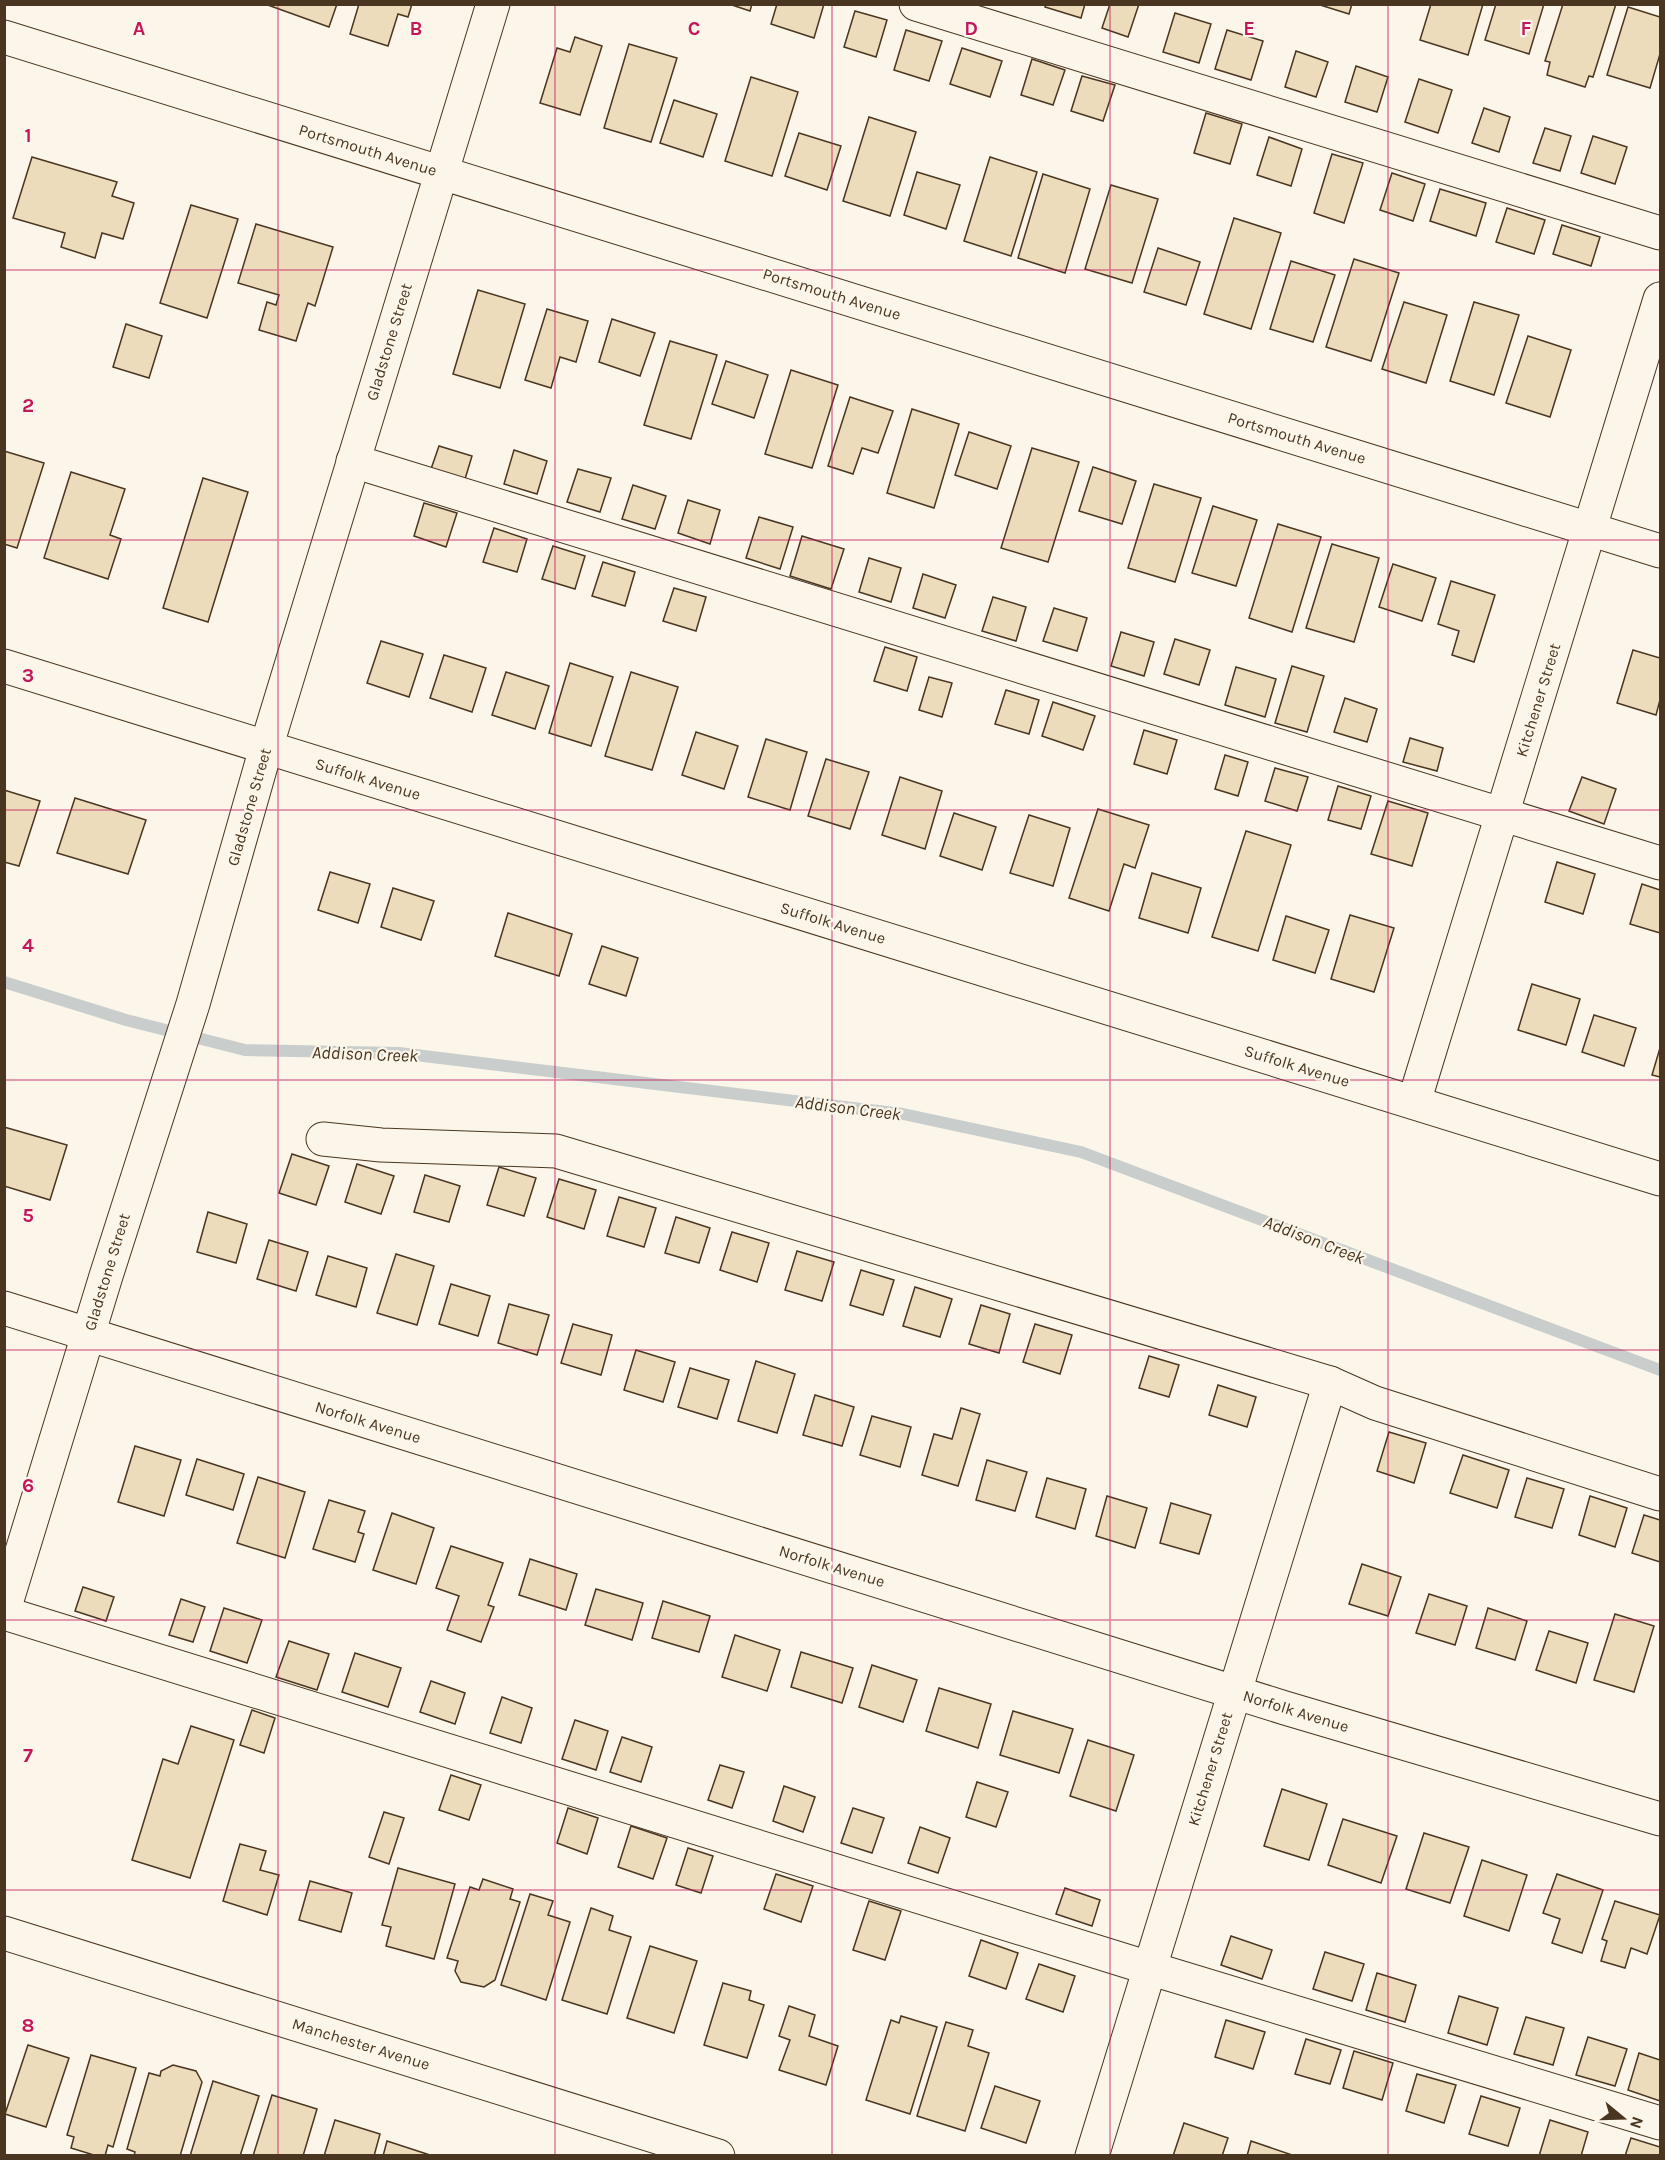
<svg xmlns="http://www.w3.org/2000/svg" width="1665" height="2160" viewBox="0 0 1665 2160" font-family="Karla,sans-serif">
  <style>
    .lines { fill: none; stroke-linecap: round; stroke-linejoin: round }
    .stream { stroke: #c9cecd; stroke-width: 12 }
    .building { fill: #ecdcbc; stroke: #4a3520; stroke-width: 1.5 }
    .minor-casing { stroke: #4a3520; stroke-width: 35 }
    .minor { stroke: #fbf6e9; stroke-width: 33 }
    .grid { fill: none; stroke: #c2185b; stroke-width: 1.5; stroke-opacity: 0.55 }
    .labels { text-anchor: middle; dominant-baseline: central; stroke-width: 4.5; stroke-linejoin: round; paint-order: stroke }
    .street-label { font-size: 16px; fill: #4a3520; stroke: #fbf6e9 }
    .water-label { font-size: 18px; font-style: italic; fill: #4a3520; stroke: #fbf6e9 }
    .grid-label { font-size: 20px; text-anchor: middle; font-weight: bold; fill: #c2185b; stroke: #fbf6e9; stroke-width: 4.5; stroke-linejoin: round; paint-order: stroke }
  </style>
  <rect width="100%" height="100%" fill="#fbf6e9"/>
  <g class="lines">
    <!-- stream -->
    <path class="stream" d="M4,982L126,1020L245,1050L399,1053L903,1114L1081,1152L1660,1370"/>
  </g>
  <!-- building -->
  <g class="building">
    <path d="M265,4H337L329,27Z"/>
    <path d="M359,4H412L408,17L398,14L388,46L350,34Z"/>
    <path d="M729,4H752L750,11Z"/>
    <path d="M777,4H824L814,38L771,24Z"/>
    <path d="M1046,4H1085L1081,18L1045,7Z"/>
    <path d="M1110,4H1139L1128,37L1102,28Z"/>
    <path d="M1317,4H1352L1349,14Z"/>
    <path d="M1431,4H1483L1468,55L1420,40Z"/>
    <path d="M1496,4H1544L1529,54L1485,40Z"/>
    <path d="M1563,4H1616L1593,77L1589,76L1585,87L1547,75L1550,62L1545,61Z"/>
    <path d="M1628,7L1660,17V54L1650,88L1607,75Z"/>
    <path d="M855,11L887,20L876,57L844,47Z"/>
    <path d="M1175,13L1211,24L1199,63L1163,52Z"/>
    <path d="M906,30L942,41L929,81L894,70Z"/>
    <path d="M1227,30L1263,41L1251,80L1215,69Z"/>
    <path d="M575,37L602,46L580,115L540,103L557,48L570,52Z"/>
    <path d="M629,44L677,58L651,142L604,128Z"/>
    <path d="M962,48L1002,61L990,97L950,84Z"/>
    <path d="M1296,51L1328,62L1316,97L1285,87Z"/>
    <path d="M1032,59L1065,70L1053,105L1021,95Z"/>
    <path d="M1356,66L1388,77L1377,112L1345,102Z"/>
    <path d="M1082,76L1115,85L1103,121L1071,111Z"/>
    <path d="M751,77L798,92L772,176L725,161Z"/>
    <path d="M1419,79L1452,90L1438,133L1405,122Z"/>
    <path d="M674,100L717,114L703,157L660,143Z"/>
    <path d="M1484,108L1510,117L1499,152L1472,143Z"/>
    <path d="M1206,113L1242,124L1230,164L1194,153Z"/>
    <path d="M869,117L916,132L890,216L843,201Z"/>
    <path d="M1545,128L1571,136L1560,171L1533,163Z"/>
    <path d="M799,133L841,146L827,190L785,176Z"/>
    <path d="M1593,136L1627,147L1615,184L1581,173Z"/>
    <path d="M1269,137L1302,149L1291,186L1257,175Z"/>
    <path d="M1332,154L1363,163L1344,223L1314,213Z"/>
    <path d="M32,157L117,182L112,196L134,203L123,239L102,233L95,258L61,247L65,233L13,218Z"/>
    <path d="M990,157L1037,172L1011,256L964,241Z"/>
    <path d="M917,172L960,185L946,229L904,215Z"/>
    <path d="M1392,173L1425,184L1413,221L1380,210Z"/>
    <path d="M1043,174L1090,189L1065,273L1018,258Z"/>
    <path d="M1111,185L1158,199L1132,283L1085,269Z"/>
    <path d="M1440,189L1486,203L1476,236L1430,221Z"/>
    <path d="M191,205L238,219L207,318L160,303Z"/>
    <path d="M1507,208L1545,220L1534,254L1496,242Z"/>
    <path d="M1234,218L1281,233L1251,329L1204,314Z"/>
    <path d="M256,224L333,247L315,306L308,303L296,341L259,330L267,302L276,305L279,295L238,283Z"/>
    <path d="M1562,225L1600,237L1591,266L1553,254Z"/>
    <path d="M1158,248L1200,262L1186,305L1144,292Z"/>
    <path d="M1354,259L1399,273L1371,361L1326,347Z"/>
    <path d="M1291,261L1335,275L1313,342L1270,329Z"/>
    <path d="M478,290L525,304L500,388L453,374Z"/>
    <path d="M1404,302L1447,315L1426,383L1382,369Z"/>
    <path d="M1474,302L1519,315L1494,395L1450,381Z"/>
    <path d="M547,309L588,321L576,362L560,357L551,388L525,380Z"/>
    <path d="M612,319L655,333L640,376L599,362Z"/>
    <path d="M126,324L162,336L149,378L113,367Z"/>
    <path d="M1528,336L1571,350L1550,417L1506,403Z"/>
    <path d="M670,341L717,355L691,439L644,425Z"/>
    <path d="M726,361L768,375L754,418L712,404Z"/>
    <path d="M791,370L838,385L812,468L765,454Z"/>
    <path d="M850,397L893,411L878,453L862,448L853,474L828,466Z"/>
    <path d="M912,409L959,424L934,508L887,493Z"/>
    <path d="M969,432L1011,446L997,489L955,475Z"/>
    <path d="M439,446L472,456L465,479L431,469Z"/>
    <path d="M1032,448L1079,462L1048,562L1001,548Z"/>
    <path d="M514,450L547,461L537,494L504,484Z"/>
    <path d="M4,451L44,463L17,548L4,544Z"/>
    <path d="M1093,467L1136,481L1122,524L1079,511Z"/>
    <path d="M578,469L611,478L600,512L567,502Z"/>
    <path d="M71,472L125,489L110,535L121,539L108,579L44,558Z"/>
    <path d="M203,478L248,492L208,622L163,608Z"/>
    <path d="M1154,484L1201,498L1175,582L1128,568Z"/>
    <path d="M633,485L666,496L655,529L622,519Z"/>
    <path d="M688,500L720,510L710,544L678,533Z"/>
    <path d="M424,503L457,513L446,547L414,536Z"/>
    <path d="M1213,506L1257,520L1236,586L1192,573Z"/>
    <path d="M759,517L793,527L780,569L746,558Z"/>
    <path d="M1278,524L1321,537L1292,632L1249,618Z"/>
    <path d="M494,528L527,539L517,572L483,562Z"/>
    <path d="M802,536L844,549L831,589L790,576Z"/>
    <path d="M1332,544L1379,558L1354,642L1306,628Z"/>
    <path d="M553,546L585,556L575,589L542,579Z"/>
    <path d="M869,558L901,568L891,602L859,592Z"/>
    <path d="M603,562L635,572L625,606L592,596Z"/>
    <path d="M1393,564L1436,578L1422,621L1379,607Z"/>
    <path d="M923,574L956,585L945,618L913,608Z"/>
    <path d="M1451,581L1495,595L1474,662L1452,655L1459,631L1438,624Z"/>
    <path d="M674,588L706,597L696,631L663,621Z"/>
    <path d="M993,597L1026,607L1016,641L982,631Z"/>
    <path d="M1054,608L1087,618L1077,651L1043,641Z"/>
    <path d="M1121,632L1154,642L1144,676L1111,666Z"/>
    <path d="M1175,639L1210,650L1199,685L1164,674Z"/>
    <path d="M381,641L423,654L409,697L367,683Z"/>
    <path d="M885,647L917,657L907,691L874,681Z"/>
    <path d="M1633,650L1660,658V700L1656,715L1617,703Z"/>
    <path d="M444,655L486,668L472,712L430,698Z"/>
    <path d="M570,663L613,677L591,746L549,733Z"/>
    <path d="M1292,666L1324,676L1307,732L1275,723Z"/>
    <path d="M1236,667L1276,679L1265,717L1225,705Z"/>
    <path d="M506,672L549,686L535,729L492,715Z"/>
    <path d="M631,672L678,687L652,770L605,756Z"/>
    <path d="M929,677L952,683L942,717L919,710Z"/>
    <path d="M1006,690L1039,700L1029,734L995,724Z"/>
    <path d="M1345,698L1377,709L1367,742L1334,732Z"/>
    <path d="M1053,702L1095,716L1083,750L1042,736Z"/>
    <path d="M1144,730L1177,740L1167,774L1134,764Z"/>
    <path d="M696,732L738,746L724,789L682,775Z"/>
    <path d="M1410,738L1443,748L1437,771L1403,762Z"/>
    <path d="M766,739L807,752L790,810L748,797Z"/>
    <path d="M1225,755L1248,762L1238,796L1215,789Z"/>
    <path d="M826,759L869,772L850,829L808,816Z"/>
    <path d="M1275,768L1308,777L1297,811L1265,801Z"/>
    <path d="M900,777L942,791L925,849L882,835Z"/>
    <path d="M1582,777L1616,789L1604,824L1569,811Z"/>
    <path d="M1338,786L1371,796L1361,829L1328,820Z"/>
    <path d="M4,790L40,801L19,866L4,862Z"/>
    <path d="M75,798L146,820L128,874L57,853Z"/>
    <path d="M1388,801L1428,813L1412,866L1371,854Z"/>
    <path d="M1098,809L1149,825L1135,868L1124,864L1109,911L1069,898Z"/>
    <path d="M954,813L996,827L982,870L940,856Z"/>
    <path d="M1029,815L1070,828L1053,886L1010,873Z"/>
    <path d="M1246,831L1291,845L1258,951L1212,937Z"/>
    <path d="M1557,862L1595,874L1583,914L1545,902Z"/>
    <path d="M330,872L370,884L358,923L318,910Z"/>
    <path d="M1152,873L1201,888L1188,933L1139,918Z"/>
    <path d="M1642,884L1660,890V933L1630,924Z"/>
    <path d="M393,888L434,901L421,940L381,927Z"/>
    <path d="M508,913L572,934L559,976L495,956Z"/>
    <path d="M1350,915L1394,928L1374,992L1331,979Z"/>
    <path d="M1286,916L1329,930L1315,973L1273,960Z"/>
    <path d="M602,946L638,958L626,996L589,984Z"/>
    <path d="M1532,984L1580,999L1566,1045L1518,1030Z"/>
    <path d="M1594,1015L1636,1028L1624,1066L1582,1052Z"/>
    <path d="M1660,1048V1077L1652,1075Z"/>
    <path d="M4,1127L67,1145L50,1200L4,1186Z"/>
    <path d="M292,1154L329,1166L316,1205L279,1193Z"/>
    <path d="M357,1164L394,1176L381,1214L345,1202Z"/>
    <path d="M499,1167L536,1178L524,1216L487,1205Z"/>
    <path d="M425,1175L460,1186L449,1222L414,1212Z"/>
    <path d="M559,1179L596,1190L584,1229L547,1217Z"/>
    <path d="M619,1197L656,1208L644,1247L607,1236Z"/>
    <path d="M208,1212L247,1224L236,1263L197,1252Z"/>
    <path d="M676,1217L710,1228L699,1263L665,1253Z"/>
    <path d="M732,1232L769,1243L757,1282L720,1270Z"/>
    <path d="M269,1240L308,1252L296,1291L257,1279Z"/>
    <path d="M797,1251L834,1262L822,1301L785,1290Z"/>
    <path d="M396,1254L434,1266L417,1325L377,1313Z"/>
    <path d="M328,1256L367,1268L356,1307L316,1295Z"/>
    <path d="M861,1270L894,1280L883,1315L850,1305Z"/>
    <path d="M451,1284L490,1296L478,1336L439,1324Z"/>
    <path d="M915,1287L952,1299L940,1337L903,1326Z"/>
    <path d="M509,1304L549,1315L537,1355L498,1343Z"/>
    <path d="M981,1305L1010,1314L999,1353L969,1344Z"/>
    <path d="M573,1324L612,1335L601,1375L561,1363Z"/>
    <path d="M1035,1324L1072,1335L1060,1374L1023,1362Z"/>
    <path d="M636,1350L675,1362L663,1402L624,1390Z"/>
    <path d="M1149,1356L1179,1365L1169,1397L1139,1388Z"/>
    <path d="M756,1361L795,1374L777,1433L738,1421Z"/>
    <path d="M690,1368L729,1380L717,1419L678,1407Z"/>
    <path d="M1218,1385L1256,1397L1247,1427L1209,1415Z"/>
    <path d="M815,1395L854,1407L842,1446L803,1435Z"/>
    <path d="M961,1408L980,1414L958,1486L922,1475L934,1434L952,1439Z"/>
    <path d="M872,1416L911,1427L900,1467L860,1455Z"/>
    <path d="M1389,1432L1426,1443L1414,1483L1377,1471Z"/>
    <path d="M135,1446L181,1460L164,1516L118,1502Z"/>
    <path d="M1463,1455L1509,1470L1497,1508L1450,1493Z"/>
    <path d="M197,1459L244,1474L233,1510L186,1495Z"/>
    <path d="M987,1460L1027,1472L1015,1511L976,1500Z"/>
    <path d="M258,1477L305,1492L285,1558L237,1543Z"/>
    <path d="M1047,1478L1086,1489L1075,1529L1036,1517Z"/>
    <path d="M1527,1478L1564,1489L1552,1528L1515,1517Z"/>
    <path d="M1107,1496L1147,1508L1135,1548L1096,1536Z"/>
    <path d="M1590,1496L1627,1508L1615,1547L1579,1535Z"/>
    <path d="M329,1500L365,1511L358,1532L364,1534L355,1562L313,1549Z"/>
    <path d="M1171,1503L1211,1515L1199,1554L1160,1543Z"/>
    <path d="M392,1513L434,1528L416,1584L373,1570Z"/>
    <path d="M1644,1515L1660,1520V1562L1632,1553Z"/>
    <path d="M451,1546L503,1563L488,1605L494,1607L481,1642L447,1630L459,1596L436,1588Z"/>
    <path d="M530,1559L577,1574L566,1610L519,1595Z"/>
    <path d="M1362,1564L1401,1577L1388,1616L1349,1604Z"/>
    <path d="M83,1587L114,1597L106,1621L75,1611Z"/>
    <path d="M596,1589L643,1603L632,1640L585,1625Z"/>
    <path d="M1429,1594L1467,1606L1455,1645L1416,1633Z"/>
    <path d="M181,1599L205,1607L193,1642L169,1635Z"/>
    <path d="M663,1601L710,1616L699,1652L652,1638Z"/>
    <path d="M224,1608L262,1620L247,1663L210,1651Z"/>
    <path d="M1488,1608L1527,1621L1515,1660L1476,1648Z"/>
    <path d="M1615,1614L1654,1626L1634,1692L1594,1680Z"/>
    <path d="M1549,1631L1588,1643L1576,1683L1536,1670Z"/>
    <path d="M735,1635L780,1650L767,1691L722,1677Z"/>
    <path d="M289,1641L329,1654L317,1690L276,1677Z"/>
    <path d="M801,1652L853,1668L842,1703L791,1687Z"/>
    <path d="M355,1653L401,1668L388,1707L342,1692Z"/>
    <path d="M872,1665L917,1680L903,1722L859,1707Z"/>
    <path d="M431,1681L465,1693L455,1724L420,1712Z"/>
    <path d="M939,1688L991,1704L978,1748L926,1731Z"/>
    <path d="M502,1697L532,1708L521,1743L490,1733Z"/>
    <path d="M252,1710L275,1718L264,1753L240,1745Z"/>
    <path d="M1013,1711L1073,1729L1059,1773L1000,1755Z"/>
    <path d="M575,1720L608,1731L596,1770L562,1759Z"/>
    <path d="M191,1726L234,1740L190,1878L132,1860L163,1759L178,1764Z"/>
    <path d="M622,1737L652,1747L641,1782L610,1772Z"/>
    <path d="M1088,1740L1134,1755L1116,1811L1070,1796Z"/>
    <path d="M720,1765L744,1772L732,1808L708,1800Z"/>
    <path d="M451,1775L481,1785L469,1820L439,1810Z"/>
    <path d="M977,1782L1008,1792L996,1827L966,1817Z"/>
    <path d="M784,1786L815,1797L803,1832L773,1821Z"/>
    <path d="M1282,1789L1327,1804L1309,1860L1264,1846Z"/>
    <path d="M568,1808L598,1818L587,1854L557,1843Z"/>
    <path d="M853,1808L884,1818L872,1853L841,1843Z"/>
    <path d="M384,1812L404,1818L389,1864L369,1857Z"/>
    <path d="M1343,1819L1397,1836L1381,1883L1328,1865Z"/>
    <path d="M631,1826L667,1838L653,1879L618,1867Z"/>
    <path d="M920,1827L950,1838L938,1873L908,1863Z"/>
    <path d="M1424,1833L1469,1847L1450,1903L1406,1889Z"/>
    <path d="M240,1844L266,1851L260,1870L279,1875L267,1915L223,1901Z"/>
    <path d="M688,1848L713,1856L701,1893L676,1885Z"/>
    <path d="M1482,1860L1527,1875L1509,1931L1464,1916Z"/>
    <path d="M398,1868L455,1884L434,1959L386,1946L391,1927L382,1925Z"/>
    <path d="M776,1874L813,1886L801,1922L764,1909Z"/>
    <path d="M1557,1874L1603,1890L1582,1953L1552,1943L1560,1919L1543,1913Z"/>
    <path d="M483,1879L513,1889L510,1899L520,1902L495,1980L484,1987L461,1982L455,1971L458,1961L447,1958L470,1887L479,1890Z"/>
    <path d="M310,1881L352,1893L341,1932L299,1920Z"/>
    <path d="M1065,1888L1100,1900L1092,1926L1056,1914Z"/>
    <path d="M530,1894L553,1901L548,1915L570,1922L546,2000L501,1985Z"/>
    <path d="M869,1901L901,1911L885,1960L853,1950Z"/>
    <path d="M1615,1901L1660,1915L1647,1954L1631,1948L1625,1968L1601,1961L1607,1941L1602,1939Z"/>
    <path d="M591,1908L613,1916L609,1930L631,1937L607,2014L562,2000Z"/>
    <path d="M1231,1936L1272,1950L1262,1979L1221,1965Z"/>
    <path d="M981,1940L1018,1953L1006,1989L969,1976Z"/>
    <path d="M650,1946L697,1961L674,2033L627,2018Z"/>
    <path d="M1325,1952L1364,1964L1352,2001L1313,1989Z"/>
    <path d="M1039,1964L1075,1976L1063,2012L1026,1999Z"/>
    <path d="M1377,1973L1416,1985L1405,2022L1366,2010Z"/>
    <path d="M723,1983L751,1991L749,2000L764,2005L747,2058L704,2045Z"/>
    <path d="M1459,1996L1498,2008L1487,2045L1448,2033Z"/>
    <path d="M789,2006L815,2015L809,2036L838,2046L826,2085L779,2070L790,2040L779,2036Z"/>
    <path d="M901,2016L937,2027L910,2114L866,2100L891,2020L899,2023Z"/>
    <path d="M1526,2017L1564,2028L1553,2065L1514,2054Z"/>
    <path d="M1226,2020L1265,2032L1253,2069L1215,2057Z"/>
    <path d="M946,2022L973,2030L968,2046L989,2053L965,2131L917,2116Z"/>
    <path d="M1588,2037L1627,2049L1615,2086L1576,2075Z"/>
    <path d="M1306,2039L1341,2050L1330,2084L1295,2074Z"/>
    <path d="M28,2045L69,2058L46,2127L5,2114Z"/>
    <path d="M1354,2051L1393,2063L1382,2100L1343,2088Z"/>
    <path d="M1639,2053L1660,2060V2101L1628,2090Z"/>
    <path d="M91,2055L136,2068L113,2147L108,2145L105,2156H97L71,2148L74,2137L67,2135Z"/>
    <path d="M173,2065L196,2071L202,2082L180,2156H134L135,2152L127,2149L149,2073L160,2076L161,2071Z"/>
    <path d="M1417,2074L1456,2085L1444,2123L1406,2111Z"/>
    <path d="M213,2081L259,2096L240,2156H190Z"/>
    <path d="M995,2086L1040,2101L1026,2143L981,2128Z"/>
    <path d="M272,2095L317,2109L303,2156H253Z"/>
    <path d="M1481,2096L1520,2108L1508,2146L1469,2134Z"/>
    <path d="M335,2120L380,2134L374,2156H324Z"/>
    <path d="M1550,2120L1588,2132L1581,2156H1539Z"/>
    <path d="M1184,2123L1228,2138L1222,2156H1173Z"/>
    <path d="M1631,2138L1660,2147V2156H1625Z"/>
    <path d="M387,2141L433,2156H383Z"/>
    <path d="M1251,2141L1295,2156H1247Z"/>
  </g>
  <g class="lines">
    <!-- minor casing -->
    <g class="minor-casing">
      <g id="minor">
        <path d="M916,4L1660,233"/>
        <path d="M4,37L1660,551"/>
        <path d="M353,461L1660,863"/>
        <path d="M4,666L1660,1179"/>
        <path d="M1414,1102L1660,299"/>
        <path d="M323,1139L381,1145L556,1151L1330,1383L1375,1403L1660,1494"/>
        <path d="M4,1308L1285,1708L1660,1819"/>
        <path d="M4,1610L106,1276L193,1004L266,748L493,4"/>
        <path d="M4,1613L1149,1968L1660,2123"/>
        <path d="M4,1933L718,2156"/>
        <path d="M1092,2156L1330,1383"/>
      </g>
    </g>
    <!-- minor -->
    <use href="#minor" class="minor"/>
  </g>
  <!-- grid -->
  <path class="grid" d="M278,4V2156M555,4V2156M832,4V2156M1110,4V2156M1388,4V2156M4,270H1660M4,540H1660M4,810H1660M4,1080H1660M4,1350H1660M4,1620H1660M4,1890H1660"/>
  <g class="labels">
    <!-- street labels -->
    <g class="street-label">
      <text transform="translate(368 150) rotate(17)">Portsmouth Avenue</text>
      <text transform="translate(832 294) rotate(17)">Portsmouth Avenue</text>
      <text transform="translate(389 342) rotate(-73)">Gladstone Street</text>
      <text transform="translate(1297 438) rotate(17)">Portsmouth Avenue</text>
      <text transform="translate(1538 700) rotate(-73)">Kitchener Street</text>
      <text transform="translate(368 779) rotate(17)">Suffolk Avenue</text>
      <text transform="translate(249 807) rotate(-74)">Gladstone Street</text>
      <text transform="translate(833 923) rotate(17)">Suffolk Avenue</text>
      <text transform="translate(1297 1066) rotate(17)">Suffolk Avenue</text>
      <text transform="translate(107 1272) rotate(-73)">Gladstone Street</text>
      <text transform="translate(368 1422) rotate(17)">Norfolk Avenue</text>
      <text transform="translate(832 1566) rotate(17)">Norfolk Avenue</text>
      <text transform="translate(1296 1711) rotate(17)">Norfolk Avenue</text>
      <text transform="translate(1210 1769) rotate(-73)">Kitchener Street</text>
      <text transform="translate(361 2044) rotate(17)">Manchester Avenue</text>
    </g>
    <!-- water labels -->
    <g class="water-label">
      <text transform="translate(365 1054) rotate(2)">Addison Creek</text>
      <text transform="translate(848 1108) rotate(7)">Addison Creek</text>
      <text transform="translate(1314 1240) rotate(21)">Addison Creek</text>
    </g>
  </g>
  <g class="grid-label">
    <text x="139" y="35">A</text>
    <text x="416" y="35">B</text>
    <text x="694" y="35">C</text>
    <text x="971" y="35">D</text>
    <text x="1249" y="35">E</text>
    <text x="1526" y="35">F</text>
    <text x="28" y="142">1</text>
    <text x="28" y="412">2</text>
    <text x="28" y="682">3</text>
    <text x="28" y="952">4</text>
    <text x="28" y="1222">5</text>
    <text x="28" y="1492">6</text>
    <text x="28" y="1762">7</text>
    <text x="28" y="2032">8</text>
  </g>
  <!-- border -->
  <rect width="1665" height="2160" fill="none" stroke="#4a3520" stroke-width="12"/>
  <!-- north arrow -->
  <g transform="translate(1623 2118) rotate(109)" stroke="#fbf6e9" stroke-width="4.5" paint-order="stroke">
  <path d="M0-4.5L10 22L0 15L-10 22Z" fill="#4a3520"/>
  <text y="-9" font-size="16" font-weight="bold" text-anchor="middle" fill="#4a3520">N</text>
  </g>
</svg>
